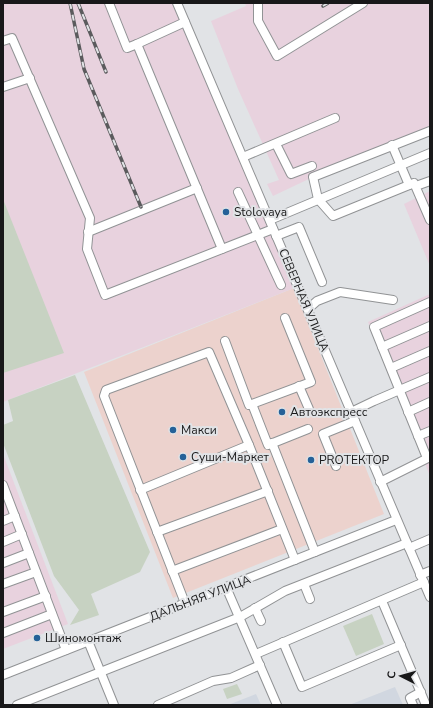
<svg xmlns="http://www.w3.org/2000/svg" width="433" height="708" viewBox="0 0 433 708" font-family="'Nunito Sans',sans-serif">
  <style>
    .commercial { fill: #ecd2cd }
    .industrial { fill: #e8d2de }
    .built { fill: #d1d7e0 }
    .green { fill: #c7d2c2 }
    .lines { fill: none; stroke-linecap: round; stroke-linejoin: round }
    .minor-casing { stroke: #919395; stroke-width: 10 }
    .minor { stroke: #fff; stroke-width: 8 }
    .rail-casing { stroke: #5b5b5d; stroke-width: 3.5 }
    .rail { stroke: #e1e3e6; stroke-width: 2; stroke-dasharray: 6; stroke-linecap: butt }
    .poi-dot { fill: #256198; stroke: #e1e3e6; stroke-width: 1.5 }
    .labels { text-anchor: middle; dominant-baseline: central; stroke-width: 4; stroke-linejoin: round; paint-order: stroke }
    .poi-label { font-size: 12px; fill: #181819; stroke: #e1e3e6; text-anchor: start }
    .street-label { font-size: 12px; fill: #181819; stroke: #e1e3e6 }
  </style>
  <rect width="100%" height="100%" fill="#e1e3e6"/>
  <!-- commercial -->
  <path class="commercial" d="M294,288L384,514L173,598L84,372Z"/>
  <!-- industrial -->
  <g class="industrial">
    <path d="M3,3H172L294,288L3,402Z"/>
    <path d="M245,3H430V131L313,177L273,196L267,184L279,180L238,89L211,21L246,6Z"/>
    <path d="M430,191V266L404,204Z"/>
    <path d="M430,294V476L368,322Z"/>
    <path d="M3,454L68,624L3,649Z"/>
  </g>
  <!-- built -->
  <g class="built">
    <path d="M395,687L403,705H349Z"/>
    <path d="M256,694L261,705H228Z"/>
  </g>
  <!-- green -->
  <g class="green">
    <path d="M3,199L64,353L3,373Z"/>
    <path d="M75,375L150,552L140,572L91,594L99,615L70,625L79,610L54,576L3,443V425L13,421L8,400Z"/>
    <path d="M372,614L384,644L356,656L343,626Z"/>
    <path d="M237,684L242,694L227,699L223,689Z"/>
  </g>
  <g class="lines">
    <!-- minor casing -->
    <g class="minor-casing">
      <g id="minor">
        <path d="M109,3L127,48L137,44"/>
        <path d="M177,3L430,597"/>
        <path d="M258,3V21L277,56L363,3"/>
        <path d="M185,22L137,44L222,249"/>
        <path d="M3,41L12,38L90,218L87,249L105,295L273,229"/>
        <path d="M3,87L30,78"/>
        <path d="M430,131L313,177L318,199L333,216L414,183L430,220"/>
        <path d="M276,144L291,174L312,166"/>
        <path d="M392,145L409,185"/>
        <path d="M243,157L335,118"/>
        <path d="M416,186L430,181"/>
        <path d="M238,192L281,285"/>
        <path d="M270,220L430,153"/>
        <path d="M88,232L197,188"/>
        <path d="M276,236L299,227L322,282"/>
        <path d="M308,309L317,301L340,292L393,300"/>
        <path d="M225,341L249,405L252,404L268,445L308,429"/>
        <path d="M382,347L430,326"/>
        <path d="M391,368L430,351"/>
        <path d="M299,386L309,409"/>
        <path d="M252,404L311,382L285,318"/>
        <path d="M351,412L374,401L430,377"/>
        <path d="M408,412L430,402"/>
        <path d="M418,436L430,431"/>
        <path d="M272,443L315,552"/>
        <path d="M427,458L374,327L430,302"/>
        <path d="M336,466L323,434L355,421"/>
        <path d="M380,482L430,457"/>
        <path d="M3,485L66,650"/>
        <path d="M140,490L249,445"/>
        <path d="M3,521L15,516"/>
        <path d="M157,532L268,491"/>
        <path d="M3,542L22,534"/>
        <path d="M409,548L430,539"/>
        <path d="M3,563L29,553"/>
        <path d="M172,571L282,529"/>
        <path d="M420,575L430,571"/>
        <path d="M3,584L36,572"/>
        <path d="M304,584L310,599"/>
        <path d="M226,587L277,705"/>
        <path d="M382,601L426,705"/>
        <path d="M185,603L104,396L106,390L209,352L249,445L295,560"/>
        <path d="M255,608L261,621"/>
        <path d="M3,612L46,596"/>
        <path d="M3,633L52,614"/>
        <path d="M88,641L114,705"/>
        <path d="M283,642L302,687L401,645"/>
        <path d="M256,654L424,582"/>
        <path d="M3,675L396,520"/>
        <path d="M17,705L240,617L285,591L407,543"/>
        <path d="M158,705L213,681L231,678L260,665"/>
        <path d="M413,705L410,698L421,692"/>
      </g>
    </g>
    <!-- minor -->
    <use href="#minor" class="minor"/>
    <!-- rail casing -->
    <g class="rail-casing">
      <g id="rail">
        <path d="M70,3L84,69L141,207"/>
        <path d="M78,3L106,72"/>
        <path d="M323,6L328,3"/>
      </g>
    </g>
    <!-- rail -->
    <use href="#rail" class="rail"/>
  </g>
  <!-- markers -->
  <g class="poi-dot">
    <circle cx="226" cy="212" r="4"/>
    <circle cx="282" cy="412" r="4"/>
    <circle cx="173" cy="430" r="4"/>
    <circle cx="183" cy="457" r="4"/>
    <circle cx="311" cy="460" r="4"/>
    <circle cx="37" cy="638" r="4"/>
  </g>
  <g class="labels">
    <!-- poi labels -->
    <g class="poi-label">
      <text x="234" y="212">Stolovaya</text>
      <text x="290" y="412">Автоэкспресс</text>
      <text x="181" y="430">Макси</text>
      <text x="191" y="457">Суши-Маркет</text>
      <text x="319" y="460">PROТЕКТОР</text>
      <text x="45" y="638">Шиномонтаж</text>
    </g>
    <!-- street labels -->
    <g class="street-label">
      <text transform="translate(304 300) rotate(67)">СЕВЕРНАЯ УЛИЦА</text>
      <text transform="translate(200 598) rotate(-21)">ДАЛЬНЯЯ УЛИЦА</text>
    </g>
  </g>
  <!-- border -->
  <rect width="433" height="708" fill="none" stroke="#181819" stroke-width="8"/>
  <!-- north arrow -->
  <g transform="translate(401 676) rotate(276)" stroke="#e1e3e6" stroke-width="3" paint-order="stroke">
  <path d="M0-3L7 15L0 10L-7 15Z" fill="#181819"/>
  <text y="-6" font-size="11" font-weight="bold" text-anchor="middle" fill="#181819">С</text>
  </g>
</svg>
